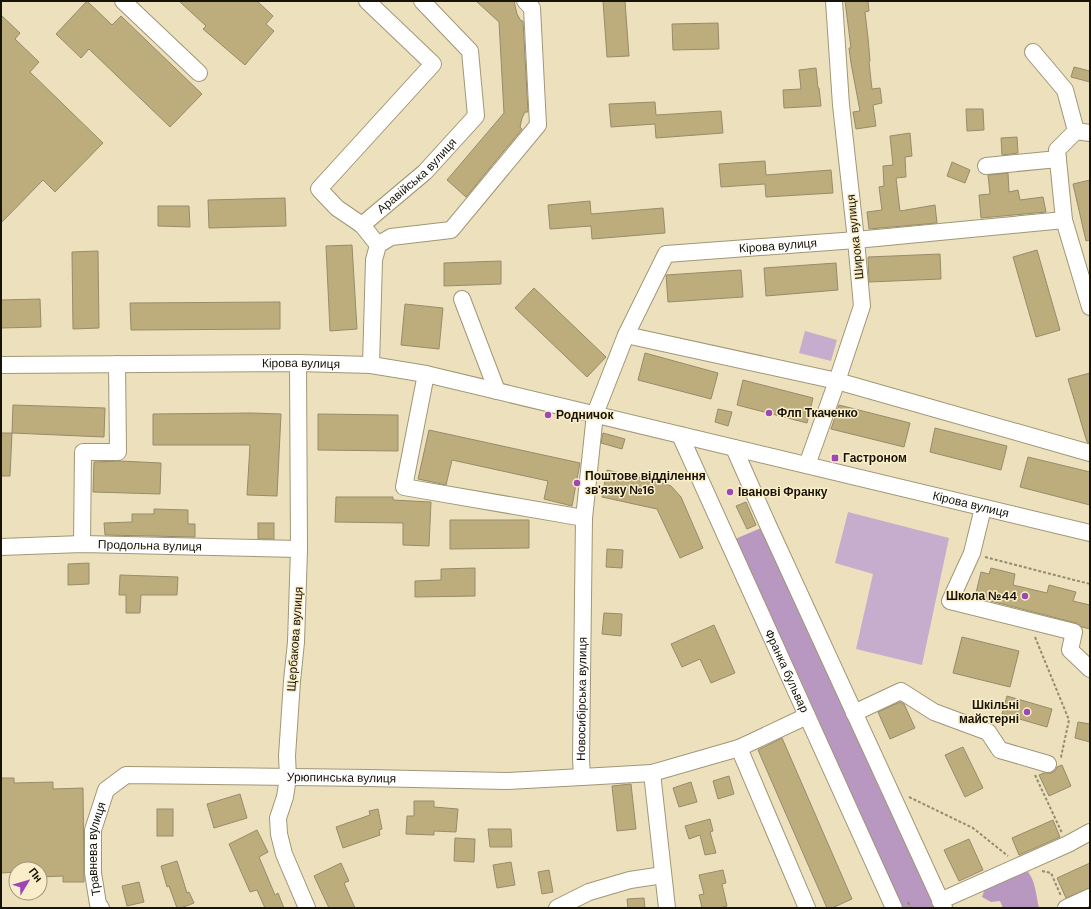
<svg xmlns="http://www.w3.org/2000/svg" width="1091" height="909" viewBox="0 0 1091 909" font-family="'DM Sans',sans-serif">
  <style>
    .green { fill: #c6accd }
    .forest { fill: #b898c1 }
    .building { fill: #bdad7c; stroke: #978b6a }
    .lines { fill: none; stroke-linecap: round; stroke-linejoin: round }
    .minor-casing { stroke: #a19675; stroke-width: 18 }
    .path { stroke: #948c71; stroke-width: 2; stroke-dasharray: 3 2; stroke-linecap: butt }
    .minor { stroke: #fff; stroke-width: 16 }
    .poi-dot { fill: #9d47b4; stroke: #faeeca; stroke-width: 1.5 }
    .labels { text-anchor: middle; dominant-baseline: central; stroke-width: 3; stroke-linejoin: round; paint-order: stroke }
    .street-label { font-size: 12px; fill: #171306; stroke: #faeeca }
    .poi-label { font-size: 12px; font-weight: bold; fill: #171306; stroke: #faeeca; text-anchor: start }
  </style>
  <rect width="100%" height="100%" fill="#ede1bd"/>
  <!-- green -->
  <g class="green">
    <path d="M805,331L837,340L831,361L799,353Z"/>
    <path d="M848,512L949,538L922,665L856,649L873,574L835,563Z"/>
  </g>
  <!-- forest -->
  <g class="forest">
    <path d="M768,525L944,908H894L728,542Z"/>
    <path d="M1028,872C1036,882 1036,896 1039,908H1003L1000,901L991,902L982,897L984,891L1008,874Z"/>
  </g>
  <!-- building -->
  <g class="building">
    <path d="M87,1L112,25L121,16L202,94L170,127L89,49L81,58L56,34Z"/>
    <path d="M179,1H257L273,16L266,24L274,31L245,65L203,29L206,26Z"/>
    <path d="M476,1H514L517,14L521,21H523L528,112H525L522,118L520,127L522,129L466,197L447,180L504,113L499,22Z"/>
    <path d="M603,1H625L629,56L607,57Z"/>
    <path d="M845,1H868L869,11L865,12L868,38L870,61L869,62L872,89L880,88L882,103L873,105L876,126L856,129L853,112L860,111L851,63L849,48H851Z"/>
    <path d="M1,15L20,33L15,39L39,62L30,72L103,143L55,192L43,180L1,223Z"/>
    <path d="M718,23L719,49L673,50L672,24Z"/>
    <path d="M1074,67L1090,71V82L1071,77Z"/>
    <path d="M816,68L818,88H819L821,106L784,108L783,90L801,89L799,70Z"/>
    <path d="M655,102L656,115L721,111L723,133L656,138L655,124L611,127L609,104Z"/>
    <path d="M966,109H983L984,130L967,131Z"/>
    <path d="M910,133L912,156L905,157L906,177L896,178L900,211L935,205L937,223L869,229L867,212L882,210L879,187L884,186L883,166L893,165L890,136Z"/>
    <path d="M1017,137L1018,153L1002,155L1001,138Z"/>
    <path d="M765,161L766,175L831,170L833,193L766,197L765,184L721,187L719,164Z"/>
    <path d="M952,162L970,170L965,183L947,176Z"/>
    <path d="M1008,173L1009,192L1018,190L1020,200L1043,197L1046,212L981,218L979,195L990,194L988,175Z"/>
    <path d="M1090,180V240L1086,241L1073,184Z"/>
    <path d="M285,198L286,226L209,228L208,200Z"/>
    <path d="M590,201L591,214L663,208L665,233L592,239L591,226L550,229L548,205Z"/>
    <path d="M158,206H189L190,227L158,226Z"/>
    <path d="M352,245L357,329L330,331L326,246Z"/>
    <path d="M1037,250L1060,330L1036,337L1013,257Z"/>
    <path d="M98,251L99,328L73,329L72,252Z"/>
    <path d="M940,254L941,279L869,282L868,257Z"/>
    <path d="M501,261V284L444,286V263Z"/>
    <path d="M836,263L838,290L766,296L764,268Z"/>
    <path d="M741,270L743,297L668,302L666,275Z"/>
    <path d="M534,288L606,357L587,377L515,308Z"/>
    <path d="M40,299L41,327L1,328V300Z"/>
    <path d="M280,302V329L131,330L130,303Z"/>
    <path d="M405,304L443,308L439,349L401,345Z"/>
    <path d="M645,353L718,373L711,399L638,380Z"/>
    <path d="M1090,373V443H1089L1087,442L1068,379Z"/>
    <path d="M743,380L813,398L807,423L737,405Z"/>
    <path d="M13,405L105,408L104,437L12,433Z"/>
    <path d="M839,405L910,423L904,447L831,429Z"/>
    <path d="M718,409L732,412L728,426L715,422Z"/>
    <path d="M251,413L281,414L277,496L247,495L250,445H153V414Z"/>
    <path d="M318,414L398,415V451L318,450Z"/>
    <path d="M935,428L1007,446L1001,470L930,452Z"/>
    <path d="M429,430L580,463L572,506L544,499L548,481L452,460L446,485L418,479Z"/>
    <path d="M1,433H12L10,476H1Z"/>
    <path d="M603,433L625,439L622,449L601,443Z"/>
    <path d="M1028,457L1090,472V505L1020,487Z"/>
    <path d="M120,461L161,463L160,494L93,492L94,462Z"/>
    <path d="M607,470L656,481L671,486L681,497L703,548L680,558L657,509L602,497Z"/>
    <path d="M336,497H393V500L431,502L429,546L403,545V523L335,522Z"/>
    <path d="M746,502L756,525L747,529L736,506Z"/>
    <path d="M154,509L188,510V524H195V537L105,535L104,523L132,522V514H154Z"/>
    <path d="M450,520H529V548L450,549Z"/>
    <rect x="258" y="523" width="16" height="16"/>
    <path d="M607,549L623,550L622,568L606,567Z"/>
    <path d="M89,563V584L68,585V564Z"/>
    <path d="M475,568V596L415,597V581L441,580V569Z"/>
    <path d="M991,568L1015,574L1013,585L1047,593L1049,585L1076,592L1073,601L1090,605V629L1082,627L1076,623L975,597L981,572L989,574Z"/>
    <path d="M120,575L178,577L177,595H141L140,613H126V595H119Z"/>
    <path d="M604,613L622,614L621,636L602,634Z"/>
    <path d="M714,625L735,673L711,683L700,659L682,667L671,644Z"/>
    <path d="M962,637L1019,651L1010,687L953,673Z"/>
    <path d="M1007,696L1052,709L1047,727L1002,714Z"/>
    <path d="M900,702L904,704L915,728L890,739L878,712Z"/>
    <path d="M1078,722L1090,724V742L1075,738Z"/>
    <path d="M782,738L852,899L832,908H827L758,750Z"/>
    <path d="M963,747L983,788L965,797L945,755Z"/>
    <path d="M1062,765L1071,786L1049,796L1039,775L1044,773H1051L1055,771L1057,767Z"/>
    <path d="M729,776L734,794L718,799L713,781Z"/>
    <path d="M1,778H14V783L53,782V789L83,788L84,882H63V876L40,877V869H16V872L1,873Z"/>
    <path d="M691,782L697,802L679,807L673,788Z"/>
    <path d="M631,784L636,829L617,831L612,786Z"/>
    <path d="M240,794L247,818L214,828L207,804Z"/>
    <path d="M414,801H434V807L458,809L456,832L434,831V835L406,834L407,816H414Z"/>
    <rect x="157" y="809" width="16" height="27"/>
    <path d="M378,809L382,829L379,830L380,835L343,848L336,827L370,815L369,811Z"/>
    <path d="M710,819L713,831L710,832L716,853L705,855L700,835L689,839L685,826Z"/>
    <path d="M1053,820L1060,837L1019,855L1012,838Z"/>
    <path d="M488,829H511L512,847H490Z"/>
    <path d="M257,830L268,852L259,857L275,895L278,893L284,908H265L257,890L250,892L229,844Z"/>
    <path d="M455,838L475,839L474,862L454,861Z"/>
    <path d="M969,839L983,870L959,881L944,850Z"/>
    <path d="M177,861L187,893L189,892L194,903L181,908H177L169,886L167,887L161,866Z"/>
    <path d="M511,862L515,885L497,888L493,865Z"/>
    <path d="M341,863L349,881L344,883L355,908H329L314,876Z"/>
    <path d="M1090,863V888L1066,898L1057,878Z"/>
    <path d="M549,870L553,892L542,894L538,872Z"/>
    <path d="M723,870L726,883L722,884L727,906L719,908H702L699,895L704,894L699,875Z"/>
    <path d="M139,882L144,902L127,906L122,886Z"/>
    <path d="M644,898L645,908H628L627,899Z"/>
  </g>
  <g class="lines">
    <!-- minor casing -->
    <g class="minor-casing">
      <g id="minor">
        <path d="M123,1L199,73"/>
        <path d="M1033,52L1065,90L1076,131"/>
        <path d="M1090,133L1076,131L1057,150L1064,220L1090,307"/>
        <path d="M986,166L1058,159"/>
        <path d="M362,225L337,208L319,189L433,64L367,1"/>
        <path d="M378,245L391,237L451,230L538,125L532,8L525,1"/>
        <path d="M462,299L497,391"/>
        <path d="M626,335L837,381L1090,453"/>
        <path d="M298,363L299,549L296,642L292,681L287,756L288,777L285,797L278,818L279,834L284,854L307,908"/>
        <path id="s1" d="M1,365L298,363L371,365L426,374L1090,533"/>
        <path id="s2" d="M371,365L374,260L378,245L362,225L425,172L476,116L470,51L422,1"/>
        <path d="M426,374L404,487L584,518"/>
        <path id="s3" d="M680,435L894,908"/>
        <path d="M734,448L768,525L944,908"/>
        <path d="M807,465L837,381L862,306L856,240L841,105L834,1"/>
        <path d="M983,508L972,553L950,601L1074,632L1070,650L1090,669"/>
        <path d="M82,544L83,452H118L117,364"/>
        <path id="s4" d="M1,547L82,544L299,549"/>
        <path d="M854,713L901,691L934,712L988,732L1000,750L1048,764"/>
        <path d="M739,748L807,908"/>
        <path d="M652,773L739,748L807,716"/>
        <path d="M940,901L1068,844L1090,832"/>
        <path id="s5" d="M101,908L98,904L93,873V830L106,790L126,775L368,778L506,781L582,777"/>
        <path d="M557,908L589,892L630,880L663,875"/>
        <path id="s6" d="M667,908L652,773L582,777L581,759L584,518L595,414L626,335L666,254L856,240L1064,220"/>
        <path d="M1066,908L1090,897"/>
      </g>
    </g>
    <!-- path -->
    <g class="path">
      <path d="M985,557L1090,584"/>
      <path d="M1035,637L1069,720L1061,757L1059,758"/>
      <path d="M1035,775L1062,833"/>
      <path d="M909,797L973,828L1008,856"/>
      <path d="M1042,871L1051,873L1061,896"/>
      <path d="M908,902L911,908"/>
    </g>
    <!-- minor -->
    <use href="#minor" class="minor"/>
  </g>
  <!-- markers -->
  <g class="poi-dot">
    <circle cx="769" cy="413" r="4"/>
    <circle cx="548" cy="415" r="4"/>
    <rect x="831" y="454" width="8" height="8" rx="2"/>
    <circle cx="577" cy="483" r="4"/>
    <circle cx="730" cy="492" r="4"/>
    <circle cx="1025" cy="596" r="4"/>
    <circle cx="1027" cy="712" r="4"/>
  </g>
  <g class="labels">
    <!-- street labels -->
    <g class="street-label">
      <text stroke="none"><textPath href="#s2" startOffset="220">Аравійська вулиця</textPath></text>
      <text transform="translate(855 237) rotate(-96)">Широка вулиця</text>
      <text stroke="none"><textPath href="#s6" startOffset="857">Кірова вулиця</textPath></text>
      <text stroke="none"><textPath href="#s1" startOffset="300">Кірова вулиця</textPath></text>
      <text stroke="none"><textPath href="#s1" startOffset="986">Кірова вулиця</textPath></text>
      <text stroke="none"><textPath href="#s4" startOffset="149">Продольна вулиця</textPath></text>
      <text transform="translate(295 639) rotate(-86)">Щербакова вулиця</text>
      <text stroke="none"><textPath href="#s3" startOffset="259">Франка бульвар</textPath></text>
      <text stroke="none"><textPath href="#s6" startOffset="284">Новосибірська вулиця</textPath></text>
      <text stroke="none"><textPath href="#s5" startOffset="362">Урюпинська вулиця</textPath></text>
      <text stroke="none"><textPath href="#s5" startOffset="61">Травнева вулиця</textPath></text>
    </g>
    <!-- poi labels -->
    <g class="poi-label">
      <text x="777" y="413">Флп Ткаченко</text>
      <text x="556" y="415">Родничок</text>
      <text x="843" y="458">Гастроном</text>
      <text x="585" y="476">Поштове відділення<tspan x="585" dy="14">зв'язку №16</tspan></text>
      <text x="738" y="492">Іванові Франку</text>
      <text x="1017" y="596" text-anchor="end">Школа №44</text>
      <text x="1019" y="705" text-anchor="end">Шкільні<tspan x="1019" dy="14">майстерні</tspan></text>
    </g>
  </g>
  <!-- border -->
  <rect width="1091" height="909" fill="none" stroke="#171306" stroke-width="4"/>
  <!-- north arrow -->
  <g transform="translate(28 881) rotate(52)"><circle r="19" fill="#faeeca" stroke="#9f967c"/>
  <path d="M0-3L7 15L0 10L-7 15Z" fill="#9d47b4"/>
  <text y="-6" font-size="11" font-weight="bold" text-anchor="middle" fill="#171306">Пн</text>
  </g>
</svg>
